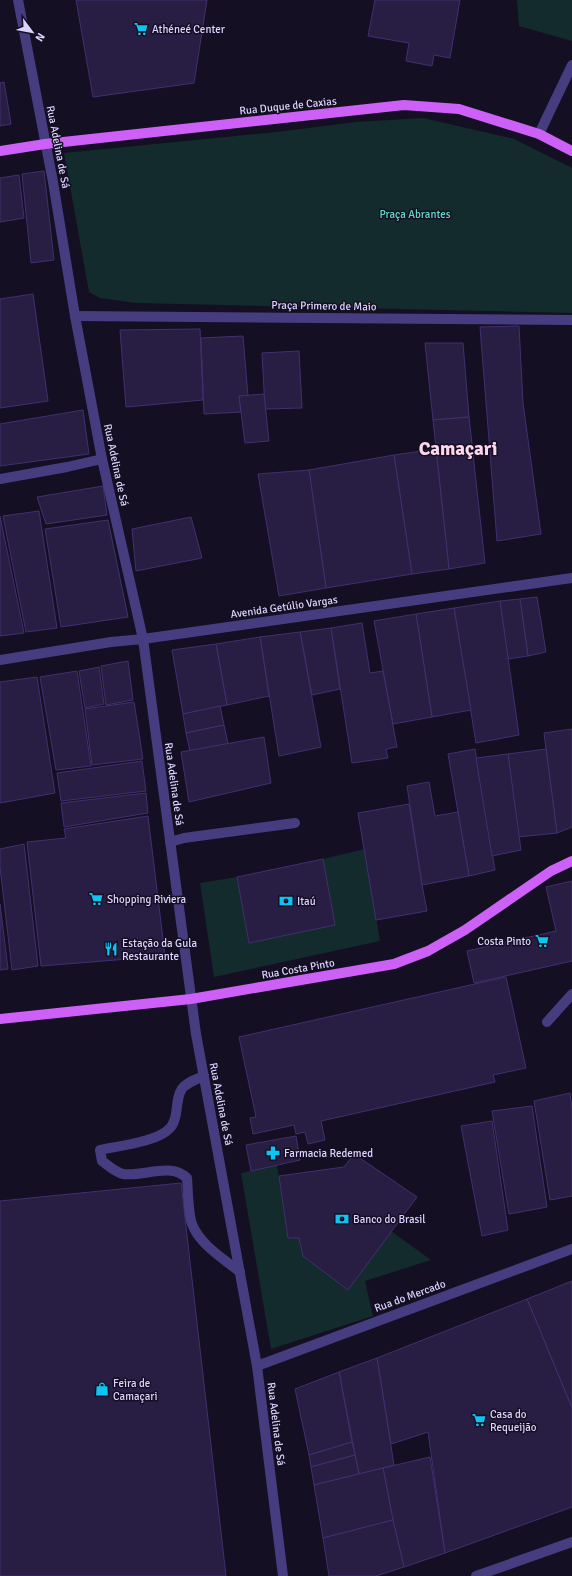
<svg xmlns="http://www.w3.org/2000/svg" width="572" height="1576" viewBox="0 0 572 1576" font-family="Signika,sans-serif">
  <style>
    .green { fill: #132b2d }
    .building { fill: #281d43; stroke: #42306e }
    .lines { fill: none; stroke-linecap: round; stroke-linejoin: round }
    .minor { stroke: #463d80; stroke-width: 10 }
    .major { stroke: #cd61f7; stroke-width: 10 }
    .labels { text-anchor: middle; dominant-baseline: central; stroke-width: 3; stroke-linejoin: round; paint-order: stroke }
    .poi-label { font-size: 11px; fill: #dcd4fd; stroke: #150f23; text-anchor: start }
    .street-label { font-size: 11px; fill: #dcd4fd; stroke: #150f23 }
    .park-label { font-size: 11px; fill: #64d9c7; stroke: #150f23 }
    .town-label { font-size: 19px; font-weight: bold; fill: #fdd6eb; stroke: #150f23 }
  </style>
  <rect width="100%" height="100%" fill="#150f23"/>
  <!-- green -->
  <g class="green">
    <path d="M517,0H572V41L519,26Z"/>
    <path d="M423,118L514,139L572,168V313L136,303L100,298L89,292L64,153L277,132L356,122Z"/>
    <path d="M365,849L380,941L214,977L200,883L237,877L249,943L335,925L323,859Z"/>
    <path d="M277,1165L288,1238H299L303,1256L348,1290L391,1231L431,1260L365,1281L373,1316L271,1349L241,1173Z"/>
  </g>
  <!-- building -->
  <g class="building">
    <path d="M76,0H207L194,83L93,97Z"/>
    <path d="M375,0H460L450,58L434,55L432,66L406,61L409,43L368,36Z"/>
    <path d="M4,82L11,124L0,126V83Z"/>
    <path d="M44,171L54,260L31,263L22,174Z"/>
    <path d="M19,175L24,218L0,222V178Z"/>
    <path d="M33,294L48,401L0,408V299Z"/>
    <path d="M519,326L523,403L541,534L497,541L480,327Z"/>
    <path d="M200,329L203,400L126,407L120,330Z"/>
    <path d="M243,336L248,396H239L241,412L204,414L201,338Z"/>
    <path d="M425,343H463L469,417L433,420Z"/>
    <path d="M299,351L302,408L265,409L262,353Z"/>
    <path d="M264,394L269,441L245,443L239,396Z"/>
    <path d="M83,410L89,454L0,466V424Z"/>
    <path d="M469,417L485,563L449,569L433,420Z"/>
    <path d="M436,449L449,569L412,574L394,455Z"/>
    <path d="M394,455L412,574L326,588L309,470Z"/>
    <path d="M309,470L326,588L279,596L258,474Z"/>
    <path d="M103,486L107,515L46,524L37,497Z"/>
    <path d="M39,511L57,628L26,632L3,516Z"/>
    <path d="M0,516L24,633L0,636Z"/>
    <path d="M191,517L202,558L136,571L132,529Z"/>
    <path d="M108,520L128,617L61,627L45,529Z"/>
    <path d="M537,597L546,652L528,656L520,599Z"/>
    <path d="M520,599L528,656L508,659L500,601Z"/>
    <path d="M500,601L519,735L476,743L454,608Z"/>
    <path d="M454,608L471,710L432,717L416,614Z"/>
    <path d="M416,614L432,717L393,724L374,621Z"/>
    <path d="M362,623L370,673L383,671L397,747L386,749L388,758L352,763L331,628Z"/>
    <path d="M331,628L340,689L312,695L300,632Z"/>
    <path d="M300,632L321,747L279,756L260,637Z"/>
    <path d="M260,637L269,696L227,705L216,644Z"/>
    <path d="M216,644L227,705L183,714L172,650Z"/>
    <path d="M128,661L133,700L106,705L101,666Z"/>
    <path d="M99,667L104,704L85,708L79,671Z"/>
    <path d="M77,671L91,766L56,770L40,677Z"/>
    <path d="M37,677L55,793L0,803V682Z"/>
    <path d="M134,702L143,759L92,765L85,709Z"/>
    <path d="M220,706L224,725L186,733L183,714Z"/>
    <path d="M224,725L228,744L190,751L186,733Z"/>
    <path d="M572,729V827L557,833L544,733Z"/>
    <path d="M264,737L271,783L189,802L181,752Z"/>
    <path d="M475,749L495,870L469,876L448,754Z"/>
    <path d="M546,749L557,833L518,837L508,754Z"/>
    <path d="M508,754L521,850L492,856L476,758Z"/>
    <path d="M142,761L146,791L61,801L57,773Z"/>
    <path d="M429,782L435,816L458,812L469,876L422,885L407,786Z"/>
    <path d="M146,793L148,813L64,827L61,803Z"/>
    <path d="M409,804L422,885L427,911L376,920L358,813Z"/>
    <path d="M148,816L165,956L41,966L27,842L66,838L64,829Z"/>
    <path d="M24,844L38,966L12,970L0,867V849Z"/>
    <path d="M323,859L335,925L249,943L237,877Z"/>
    <path d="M572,881V961L474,983L467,951L556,931L546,887Z"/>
    <path d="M0,904L8,969L0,970Z"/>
    <path d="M506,977L526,1068L493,1075L495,1082L321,1121L325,1140L308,1144L305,1132L296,1134L294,1125L253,1134L250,1118L256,1117L239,1037Z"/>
    <path d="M570,1093L572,1109V1196L550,1200L534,1101Z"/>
    <path d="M532,1106L547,1207L509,1214L492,1111Z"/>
    <path d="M492,1121L508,1230L482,1236L461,1126Z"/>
    <path d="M296,1136L300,1160L251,1171L246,1145Z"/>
    <path d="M354,1154L417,1197L348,1290L303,1256L299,1238H288L279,1176L344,1167Z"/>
    <path d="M181,1183L226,1576H0V1201Z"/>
    <path d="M572,1281V1408L527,1299Z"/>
    <path d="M527,1299L572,1408V1507L445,1553L428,1432L391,1444L377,1358Z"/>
    <path d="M377,1358L394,1465L359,1474L339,1372Z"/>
    <path d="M339,1372L352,1442L309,1455L295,1389Z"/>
    <path d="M352,1442L355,1455L311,1467L309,1455Z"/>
    <path d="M355,1455L359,1474L314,1485L311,1467Z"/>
    <path d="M430,1457L445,1553L404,1567L393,1520L383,1468Z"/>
    <path d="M383,1468L393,1520L323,1538L314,1485Z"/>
    <path d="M393,1520L404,1567L376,1576H329L323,1538Z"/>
  </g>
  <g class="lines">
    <!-- minor -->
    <g class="minor">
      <path d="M18,0L53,182L75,316L102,459L143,639L196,1034L257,1366L283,1576"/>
      <path d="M539,134L572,65"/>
      <path d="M75,316L572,320"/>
      <path d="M0,479L67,467L102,459"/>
      <path d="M0,660L111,642L143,639L572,578"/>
      <path d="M170,842L184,838L295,823"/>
      <path d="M547,1022L572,994"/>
      <path d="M204,1076C179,1086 179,1088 176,1114C175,1119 174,1124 170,1128C158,1142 118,1146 100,1150L102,1161C109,1166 115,1172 123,1174C144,1177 170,1162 187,1178C188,1190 188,1213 192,1224C200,1245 224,1259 240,1272"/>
      <path d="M257,1366L572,1249"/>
      <path d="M476,1576L572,1542"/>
    </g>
    <!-- major -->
    <g class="major">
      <path d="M0,151L45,144L404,105L459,109L539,134L572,151"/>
      <path d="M0,1019L191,999L394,964L428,951L465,930L551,871L572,861"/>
    </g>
  </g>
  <!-- icons -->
  <defs>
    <g id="supermarket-bare" transform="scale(1.08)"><path d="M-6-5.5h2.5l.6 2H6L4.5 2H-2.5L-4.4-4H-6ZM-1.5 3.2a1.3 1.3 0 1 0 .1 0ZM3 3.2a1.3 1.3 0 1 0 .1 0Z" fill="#0dc5f0" stroke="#150f23" stroke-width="2.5" paint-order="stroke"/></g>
    <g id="bank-bare" transform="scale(1.08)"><path d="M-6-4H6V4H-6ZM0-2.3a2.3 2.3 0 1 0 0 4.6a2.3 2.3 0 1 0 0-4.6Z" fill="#0dc5f0" stroke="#150f23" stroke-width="2.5" paint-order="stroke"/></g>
    <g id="restaurant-bare" transform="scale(1.08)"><path d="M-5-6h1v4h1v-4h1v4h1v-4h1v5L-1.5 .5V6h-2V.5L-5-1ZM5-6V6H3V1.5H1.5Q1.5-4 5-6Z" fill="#0dc5f0" stroke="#150f23" stroke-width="2.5" paint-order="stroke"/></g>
    <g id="pharmacy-bare" transform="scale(1.08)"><path d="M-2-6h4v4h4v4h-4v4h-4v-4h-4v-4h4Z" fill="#0dc5f0" stroke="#150f23" stroke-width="2.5" paint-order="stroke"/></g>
    <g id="shop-bare" transform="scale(1.08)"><path d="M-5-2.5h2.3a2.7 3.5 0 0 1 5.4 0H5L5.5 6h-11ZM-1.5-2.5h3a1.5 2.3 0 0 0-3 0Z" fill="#0dc5f0" stroke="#150f23" stroke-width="2.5" paint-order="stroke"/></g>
  </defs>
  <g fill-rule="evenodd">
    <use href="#supermarket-bare" x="141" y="29"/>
    <use href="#supermarket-bare" x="96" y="899"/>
    <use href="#bank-bare" x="286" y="901"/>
    <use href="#supermarket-bare" x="542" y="941"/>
    <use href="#restaurant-bare" x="111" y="949"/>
    <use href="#pharmacy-bare" x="273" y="1153"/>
    <use href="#bank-bare" x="342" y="1219"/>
    <use href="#shop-bare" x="102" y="1389"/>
    <use href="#supermarket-bare" x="479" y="1420"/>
  </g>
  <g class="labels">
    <!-- poi labels -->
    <g class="poi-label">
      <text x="152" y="29">Athéneé Center</text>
      <text x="107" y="899">Shopping Riviera</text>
      <text x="297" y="901">Itaú</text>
      <text x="531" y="941" text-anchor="end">Costa Pinto</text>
      <text x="122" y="943">Estação da Gula<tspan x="122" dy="13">Restaurante</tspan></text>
      <text x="284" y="1153">Farmacia Redemed</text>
      <text x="353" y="1219">Banco do Brasil</text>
      <text x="113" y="1383">Feira de<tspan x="113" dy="13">Camaçari</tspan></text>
      <text x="490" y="1414">Casa do<tspan x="490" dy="13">Requeijão</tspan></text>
    </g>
    <!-- street labels -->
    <g class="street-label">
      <text transform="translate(288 106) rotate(-6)">Rua Duque de Caxias</text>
      <text transform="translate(58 147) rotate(79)">Rua Adelina de Sá</text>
      <text transform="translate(324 306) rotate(1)">Praça Primero de Maio</text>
      <text transform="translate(116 465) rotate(78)">Rua Adelina de Sá</text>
      <text transform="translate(284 607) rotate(-8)">Avenida Getúlio Vargas</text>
      <text transform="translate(174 784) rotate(82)">Rua Adelina de Sá</text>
      <text transform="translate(298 969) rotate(-10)">Rua Costa Pinto</text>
      <text transform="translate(221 1104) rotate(79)">Rua Adelina de Sá</text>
      <text transform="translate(410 1296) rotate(-20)">Rua do Mercado</text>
      <text transform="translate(276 1424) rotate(83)">Rua Adelina de Sá</text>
    </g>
    <!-- park labels -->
    <g class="park-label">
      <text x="415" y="214">Praça Abrantes</text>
    </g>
    <!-- town labels -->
    <g class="town-label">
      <text x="458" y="449">Camaçari</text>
    </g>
  </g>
  <!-- north arrow -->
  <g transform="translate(32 32) rotate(122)" stroke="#150f23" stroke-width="3" paint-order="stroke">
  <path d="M0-3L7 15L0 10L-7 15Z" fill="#dcd4fd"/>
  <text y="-6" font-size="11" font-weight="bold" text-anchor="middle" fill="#dcd4fd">N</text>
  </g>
</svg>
